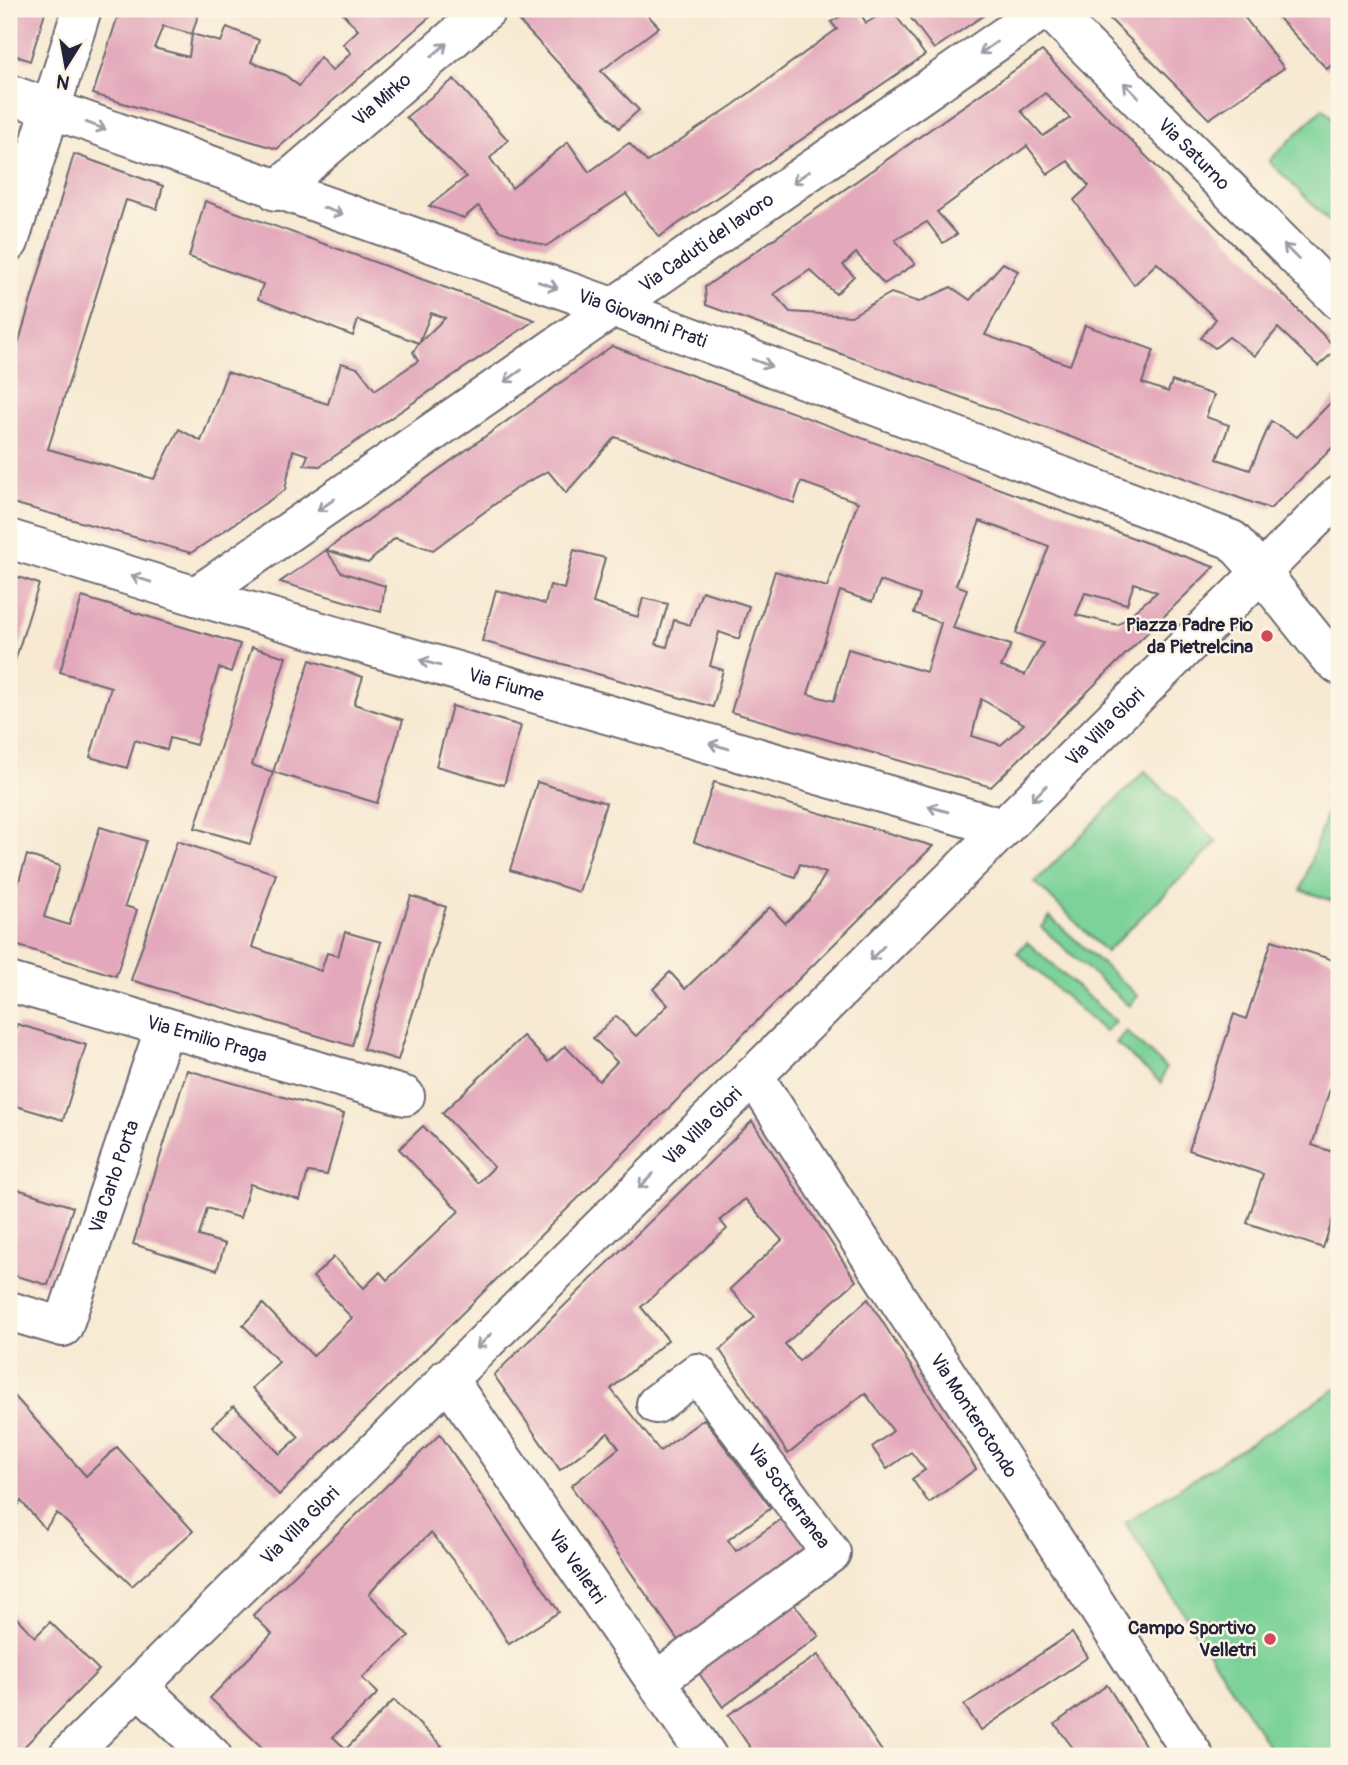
<svg xmlns="http://www.w3.org/2000/svg" width="1348" height="1765" viewBox="0 0 1348 1765" font-family="Pangolin,sans-serif">
  <style>
    .green { fill: #7bd298; stroke: #4e7a6a; stroke-width: 2 }
    .building { fill: #e3a8bb; fill-rule: evenodd }
    .lines { fill: none; stroke-linecap: round; stroke-linejoin: round }
    .minor-casing { stroke: #6d6870; stroke-width: 42 }
    .minor { stroke: #fff; stroke-width: 38 }
    .oneway { stroke: #9c9ca7 }
    .poi-dot { fill: #d1495b; stroke: #fcf5e5; stroke-width: 2.5 }
    .labels { text-anchor: middle; dominant-baseline: central; stroke-width: 5; stroke-linejoin: round; paint-order: stroke }
    .street-label { font-size: 19px; fill: #22223b; stroke: #fcf5e5 }
    .poi-label { font-size: 19px; font-weight: bold; fill: #22223b; stroke: #fcf5e5; text-anchor: end }
  </style>
  <rect width="100%" height="100%" fill="#fcf5e5"/>
  <filter id="ink" filterUnits="userSpaceOnUse"><feTurbulence type="fractalNoise" baseFrequency=".0143" numOctaves="2"/><feDisplacementMap in="SourceGraphic" scale="14" xChannelSelector="R" yChannelSelector="G"/><feConvolveMatrix kernelMatrix="1 2 1 2 8 2 1 2 1" color-interpolation-filters="sRGB"/></filter>
  <filter id="wash" filterUnits="userSpaceOnUse"><feTurbulence type="fractalNoise" baseFrequency=".00686" numOctaves="4" result="noise"/><feDisplacementMap in="SourceGraphic" scale="28" xChannelSelector="R" yChannelSelector="G"/><feGaussianBlur stdDeviation="1.57" result="paint"/><feColorMatrix in="noise" values="0 0 0 0 0 0 0 0 0 0 0 0 0 0 0 0 0 1.4 0 .05"/><feComposite in="paint" operator="in"/></filter>
  <g filter="url(#wash)">
    <rect width="100%" height="100%" fill="#f7e9d2"/>
    <!-- green -->
    <g class="green">
      <path d="M1323,108L1339,125V231L1269,161Z"/>
      <path d="M1145,771L1217,842L1106,952L1035,882Z"/>
      <path d="M1329,806L1339,810V903L1301,890Z"/>
      <path d="M1050,917L1138,996L1129,1006L1041,927Z"/>
      <path d="M1027,942L1115,1021L1105,1032L1017,953Z"/>
      <path d="M1126,1031L1166,1068L1161,1083L1116,1043Z"/>
      <path d="M1339,1387V1756H1275L1125,1522Z"/>
    </g>
    <g id="blocks">
      <!-- building -->
      <g class="building">
        <path d="M9,9H46L30,61L9,53Z"/>
        <path d="M120,9H200L192,34L163,26L154,48L189,57L192,34L221,42L227,27L259,40L251,62L285,75L299,86L320,57L332,71L351,53L343,44L358,30L339,9H439L277,149L93,94Z"/>
        <path d="M532,9H642L659,27L601,71L639,110L619,128L518,20Z"/>
        <path d="M853,9H858L866,23L891,9L925,55L659,237L626,194L546,246L500,231L478,206L464,218L429,206L466,177L406,117L454,79L508,140L490,158L512,188L568,142L589,172L629,143L647,162L733,105L837,29L831,22Z"/>
        <path d="M904,9H993L934,49Z"/>
        <path d="M1109,9H1238L1284,68L1209,119L1103,12Z"/>
        <path d="M1278,9H1339V58L1327,69L1274,13Z"/>
        <path d="M1042,51L1337,349L1318,366L1278,328L1255,356L1229,337L1215,348L1201,338L1216,319L1157,263L1134,285L1074,200L1089,186L1068,161L1048,174L1027,146L937,212L957,234L943,243L927,222L895,240L915,264L884,284L856,253L843,265L854,276L836,294L810,270L774,294L790,312L851,316L891,293L919,302L951,287L970,300L1003,263L1018,271L985,335L1070,365L1085,325L1154,350L1142,383L1168,392L1172,381L1214,395L1206,417L1229,425L1217,459L1250,470L1271,421L1297,437L1339,394V441L1270,509L706,305L705,287ZM1045,93L1070,118L1043,136L1021,111Z"/>
        <path d="M74,154L163,186L157,209L126,200L48,449L154,479L179,429L201,441L227,372L328,404L341,363L358,368L375,390L418,361L413,352L419,343L358,320L353,336L258,299L263,284L189,257L205,201L535,320L320,466L304,465L308,455L293,450L285,490L191,553L9,502V375ZM431,313L445,318L419,343Z"/>
        <path d="M612,346L1147,543L1214,567L991,787L731,712L775,571L827,587L858,502L801,482L794,503L615,437L566,493L548,471L518,487L433,550L395,538L368,563L326,550ZM980,521L1049,546L1016,633L1043,643L1025,675L1001,667L1011,645L953,628L967,589L956,585ZM880,581L920,595L914,613L941,623L926,672L848,649L834,701L808,694L840,591L872,602ZM1134,583L1157,592L1118,625L1076,615L1085,593L1127,604ZM981,699L1024,724L1001,745L972,736Z"/>
        <path d="M326,550L341,572L385,586L381,612L280,582Z"/>
        <path d="M574,550L605,558L593,603L638,617L643,598L668,604L656,644L667,647L674,620L690,625L702,591L749,606L739,639L719,632L710,666L723,670L713,707L482,641L496,590L545,604L550,585L564,589Z"/>
        <path d="M9,574L39,584L9,680Z"/>
        <path d="M82,597L240,644L231,672L219,668L196,745L170,738L167,750L135,740L127,768L90,757L111,687L60,672Z"/>
        <path d="M252,647L286,657L252,765L273,772L310,660L363,677L354,704L403,720L377,803L273,772L250,844L195,828Z"/>
        <path d="M452,706L521,726L504,785L436,766Z"/>
        <path d="M537,782L606,803L579,892L510,870Z"/>
        <path d="M714,782L933,846L279,1495L212,1426L234,1406L280,1454L299,1437L252,1388L279,1362L243,1325L263,1304L313,1356L352,1318L313,1277L334,1257L364,1288L380,1272L387,1280L459,1211L399,1149L423,1126L478,1183L494,1167L442,1113L523,1036L548,1062L565,1046L599,1081L617,1062L593,1038L616,1016L636,1036L668,1005L653,989L670,972L685,989L770,907L785,923L810,900L826,873L800,864L795,877L694,842Z"/>
        <path d="M100,827L146,841L125,906L137,910L116,976L9,943V913L27,855L60,866L44,917L69,925Z"/>
        <path d="M177,841L276,874L252,947L321,971L327,953L338,956L345,932L381,942L352,1046L131,980Z"/>
        <path d="M411,896L446,907L398,1060L363,1049Z"/>
        <path d="M1272,940L1339,962V1061L1312,1145L1339,1154V1200L1323,1248L1247,1223L1263,1174L1189,1150L1234,1014L1246,1019Z"/>
        <path d="M17,1024L86,1045L63,1120L9,1104V1051Z"/>
        <path d="M187,1070L344,1114L327,1175L308,1172L300,1200L250,1184L240,1218L207,1208L199,1236L225,1244L217,1270L133,1244Z"/>
        <path d="M752,1121L856,1281L785,1344L799,1361L868,1299L976,1469L929,1503L912,1479L925,1470L911,1452L887,1469L872,1447L893,1431L865,1393L788,1454L720,1350L755,1317L730,1289L782,1240L745,1199L720,1220L727,1229L641,1307L668,1340L611,1389L660,1451L704,1419L771,1508L728,1540L736,1551L786,1516L813,1553L682,1646L571,1486L619,1448L608,1433L560,1470L494,1375Z"/>
        <path d="M11,1187L73,1207L48,1285L9,1274Z"/>
        <path d="M9,1390L86,1476L117,1447L193,1531L132,1586L57,1513L45,1529L21,1501L15,1511L9,1505Z"/>
        <path d="M440,1434L559,1612L509,1644L471,1583L431,1533L395,1565L369,1594L409,1636L362,1678L378,1693L333,1737L346,1749L394,1700L442,1746L432,1756H271L210,1698L272,1634L253,1615Z"/>
        <path d="M791,1600L819,1636L723,1707L696,1669Z"/>
        <path d="M9,1610L35,1637L50,1622L99,1670L15,1756H9Z"/>
        <path d="M1072,1633L1088,1657L981,1730L964,1705Z"/>
        <path d="M818,1655L849,1702L885,1756H756L728,1715Z"/>
        <path d="M1107,1685L1152,1756H1079L1055,1724Z"/>
      </g>
    </g>
  </g>
  <g filter="url(#ink)">
    <use href="#blocks" fill-opacity="0" stroke="#6d6870" stroke-width="2"/>
    <g class="lines">
      <!-- minor casing -->
      <g class="minor-casing">
        <g id="minor">
          <path id="s1" d="M1049,9L1339,300"/>
          <path id="s2" d="M9,94L612,307L1232,540L1260,571L1328,656L1339,665"/>
          <path id="s3" d="M276,191L487,9"/>
          <path d="M9,242L82,9"/>
          <path id="s4" d="M9,539L196,596L1003,828"/>
          <path id="s5" d="M196,596L1044,9"/>
          <path id="s6" d="M9,982L405,1096"/>
          <path id="s7" d="M753,1075L1194,1756"/>
          <path id="s8" d="M9,1311L63,1327L165,1027"/>
          <path id="s9" d="M447,1378L707,1756"/>
          <path id="s10" d="M656,1404L697,1373L831,1553L657,1680"/>
          <path d="M138,1686L212,1756"/>
          <path id="s11" d="M68,1756L1339,495"/>
        </g>
      </g>
      <!-- minor -->
      <use href="#minor" class="minor"/>
    </g>
    <!-- one-way arrows -->
    <defs><path id="oneway-shaft" d="M-6 0H5M1.5-3L5.5 0L1.5 3" fill="none" stroke-width="1.6" stroke-linecap="round" stroke-linejoin="round" transform="scale(1.75)"/></defs>
    <g class="oneway">
      <use href="#oneway-shaft" transform="translate(988 48) rotate(145)"/>
      <use href="#oneway-shaft" transform="translate(439 50) rotate(-41)"/>
      <use href="#oneway-shaft" transform="translate(1131 90) rotate(-135)"/>
      <use href="#oneway-shaft" transform="translate(96 126) rotate(20)"/>
      <use href="#oneway-shaft" transform="translate(801 177) rotate(145)"/>
      <use href="#oneway-shaft" transform="translate(333 211) rotate(19)"/>
      <use href="#oneway-shaft" transform="translate(1291 252) rotate(-135)"/>
      <use href="#oneway-shaft" transform="translate(548 285) rotate(19)"/>
      <use href="#oneway-shaft" transform="translate(762 363) rotate(21)"/>
      <use href="#oneway-shaft" transform="translate(513 376) rotate(145)"/>
      <use href="#oneway-shaft" transform="translate(326 505) rotate(145)"/>
      <use href="#oneway-shaft" transform="translate(141 579) rotate(-163)"/>
      <use href="#oneway-shaft" transform="translate(430 663) rotate(-164)"/>
      <use href="#oneway-shaft" transform="translate(719 746) rotate(-164)"/>
      <use href="#oneway-shaft" transform="translate(1039 793) rotate(135)"/>
      <use href="#oneway-shaft" transform="translate(938 809) rotate(-164)"/>
      <use href="#oneway-shaft" transform="translate(877 953) rotate(135)"/>
      <use href="#oneway-shaft" transform="translate(646 1181) rotate(135)"/>
      <use href="#oneway-shaft" transform="translate(484 1341) rotate(135)"/>
    </g>
  </g>
  <!-- markers -->
  <g class="poi-dot">
    <circle cx="1267" cy="636" r="7"/>
    <circle cx="1270" cy="1639" r="7"/>
  </g>
  <g class="labels">
    <!-- street labels -->
    <g class="street-label">
      <text stroke="none"><textPath href="#s3" startOffset="140">Via Mirko</textPath></text>
      <text stroke="none"><textPath href="#s1" startOffset="205">Via Saturno</textPath></text>
      <text stroke="none"><textPath href="#s5" startOffset="621">Via Caduti del lavoro</textPath></text>
      <text stroke="none"><textPath href="#s2" startOffset="672">Via Giovanni Prati</textPath></text>
      <text stroke="none"><textPath href="#s4" startOffset="518">Via Fiume</textPath></text>
      <text stroke="none"><textPath href="#s11" startOffset="1461">Via Villa Glori</textPath></text>
      <text stroke="none"><textPath href="#s6" startOffset="206">Via Emilio Praga</textPath></text>
      <text stroke="none"><textPath href="#s11" startOffset="894">Via Villa Glori</textPath></text>
      <text stroke="none"><textPath href="#s8" startOffset="215">Via Carlo Porta</textPath></text>
      <text stroke="none"><textPath href="#s7" startOffset="406">Via Monterotondo</textPath></text>
      <text stroke="none"><textPath href="#s10" startOffset="205">Via Sotterranea</textPath></text>
      <text stroke="none"><textPath href="#s11" startOffset="327">Via Villa Glori</textPath></text>
      <text stroke="none"><textPath href="#s9" startOffset="229">Via Velletri</textPath></text>
    </g>
    <!-- poi labels -->
    <g class="poi-label">
      <text x="1253" y="625">Piazza Padre Pio<tspan x="1253" dy="22">da Pietrelcina</tspan></text>
      <text x="1256" y="1628">Campo Sportivo<tspan x="1256" dy="22">Velletri</tspan></text>
    </g>
  </g>
  <!-- margin -->
  <rect width="1348" height="1765" fill="none" stroke="#fcf5e5" stroke-width="35"/>
  <!-- north arrow -->
  <g transform="translate(66 66) rotate(191)" stroke="#fcf5e5" stroke-width="5" paint-order="stroke">
  <path d="M0-5L12 26L0 18L-12 26Z" fill="#22223b"/>
  <text y="-10" font-size="19" font-weight="bold" text-anchor="middle" fill="#22223b">N</text>
  </g>
</svg>
